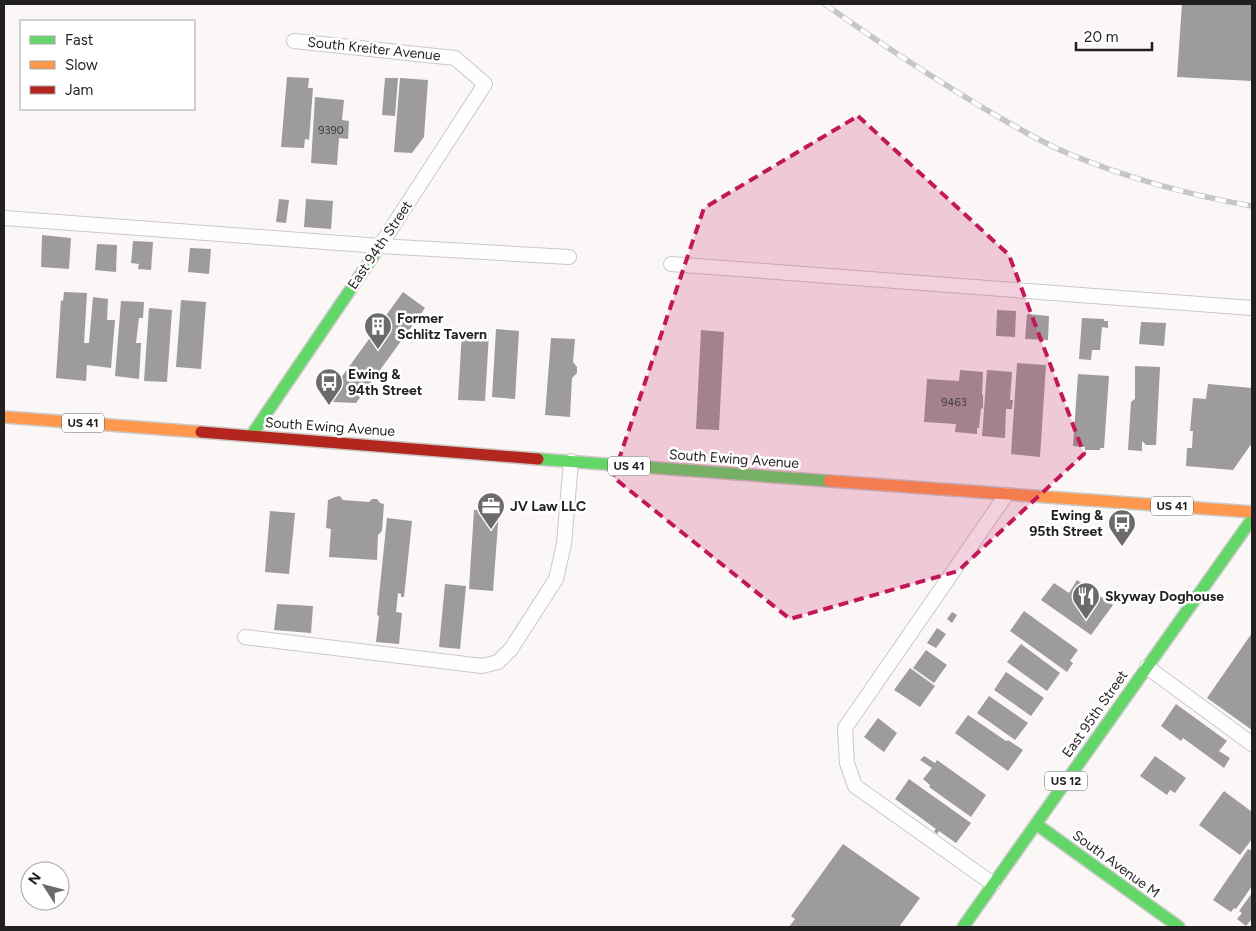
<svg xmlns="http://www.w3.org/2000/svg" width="1256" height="931" viewBox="0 0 1256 931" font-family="Figtree,sans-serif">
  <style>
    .building { fill: #9d9b9b }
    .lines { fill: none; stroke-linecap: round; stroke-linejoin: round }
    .lane-casing { stroke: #cbc9c8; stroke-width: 16 }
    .fast-casing { stroke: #cbc9c8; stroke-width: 14 }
    .slow-casing { stroke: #cbc9c8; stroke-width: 14 }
    .jam-casing { stroke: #cbc9c8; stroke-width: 14 }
    .lane { stroke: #fefefe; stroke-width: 14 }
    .fast { stroke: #63d668; stroke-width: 11 }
    .slow { stroke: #ff974d; stroke-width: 11 }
    .jam { stroke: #b3261e; stroke-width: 11 }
    .rail-casing { stroke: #c7c6c6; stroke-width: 5.5 }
    .rail { stroke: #fff; stroke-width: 4; stroke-dasharray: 11; stroke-linecap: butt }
    .marked { fill: #c2185b; fill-opacity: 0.2; stroke: #c2185b; stroke-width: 4; stroke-dasharray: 10 6; stroke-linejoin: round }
    .labels { text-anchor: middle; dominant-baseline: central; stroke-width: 5; stroke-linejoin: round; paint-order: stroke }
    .number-label { font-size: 11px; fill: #403e3e }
    .shield { fill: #fff; stroke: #646262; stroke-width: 1 }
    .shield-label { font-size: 12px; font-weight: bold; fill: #211f1f }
    .street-label { font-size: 14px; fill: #211f1f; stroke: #fff }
    .poi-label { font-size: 14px; font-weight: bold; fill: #211f1f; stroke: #fff; text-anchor: start }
  </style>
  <rect width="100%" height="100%" fill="#faf7f6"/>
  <!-- building -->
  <g class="building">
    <path d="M1182,4H1252V81L1177,77Z"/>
    <path d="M287,77L309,78L308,88H313L309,140L305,139L304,148L281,147Z"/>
    <path d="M385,78H398L395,116L382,115Z"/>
    <path d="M400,78L428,80L424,137L412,153L394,152Z"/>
    <path d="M315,97L344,100L342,120L349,121L348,139L339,138L337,165L311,163Z"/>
    <path d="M279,199L289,200L286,223L276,222Z"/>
    <path d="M306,199L333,201L331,229L304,227Z"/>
    <path d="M42,235L71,238L69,269L41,267Z"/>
    <path d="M133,241L153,242L151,270L138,269L139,264L131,263Z"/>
    <path d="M97,244L117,245L116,272L95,270Z"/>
    <path d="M190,248L211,249L209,274L188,272Z"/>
    <path d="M64,292L87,293L84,343H89L93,297L108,299L107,320H115L111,368L87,365L86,381L56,378L61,300L63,301Z"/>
    <path d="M403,292L425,308L356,403L333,402L330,393Z"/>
    <path d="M181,300L206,302L201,369L176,367Z"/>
    <path d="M121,301L144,302L143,318H139L136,343H141L139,379L115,376Z"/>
    <path d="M149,308L172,310L167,382L144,381Z"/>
    <path d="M997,310L1016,311L1015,337L996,336Z"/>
    <path d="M1027,314L1049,316L1048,340L1025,339Z"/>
    <path d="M1082,318L1104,319V321H1108V328L1102,327L1100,350H1092L1091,360L1079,359Z"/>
    <path d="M1141,322L1166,323L1164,346L1139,344Z"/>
    <path d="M496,329L519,331L515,399L492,397Z"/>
    <path d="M701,330L724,332L719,430L696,429Z"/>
    <path d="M462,332L489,333L485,401L458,400Z"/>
    <path d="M551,338L575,339L573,362L577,367V373L572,378L570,417L545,415Z"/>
    <path d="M1017,363L1046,365L1040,457L1011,454Z"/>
    <path d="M1135,366L1160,367L1156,445H1146L1142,441V451L1128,450L1131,402L1135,399Z"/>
    <path d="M960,370L983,372L982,395H983V409L981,408L979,428H977V434L955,432L956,424L924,422L927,379L959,381Z"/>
    <path d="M987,370L1012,372L1010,400H1013L1012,409H1006L1005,438L982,436Z"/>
    <path d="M1078,374L1109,376L1104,448H1100V450H1085V447L1073,446Z"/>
    <path d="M1208,384L1252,388V443L1233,470L1186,466L1187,448H1192L1193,431H1190L1193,398L1206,399Z"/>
    <path d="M340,496L343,500L369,502L372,499H377L380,503L384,504L382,531L378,535L377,560L329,557L331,529L326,528L328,500L335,497Z"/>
    <path d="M474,510L499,511L493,591L469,589Z"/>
    <path d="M270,511L295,513L289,574L265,572Z"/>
    <path d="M387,518L412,521L404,597H401V594L398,593L396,612L402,613L399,644L376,642L379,616L377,615Z"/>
    <path d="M1077,580L1113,605L1091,635L1041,600L1054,583L1069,593Z"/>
    <path d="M445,584L466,586L460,649L439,647Z"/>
    <path d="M277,604L313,606L311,633L274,630Z"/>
    <path d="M1024,611L1078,650L1070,661L1073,663L1067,672L1010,631Z"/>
    <path d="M952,612L957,615L952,623L947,619Z"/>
    <path d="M937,628L946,634L936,648L927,643Z"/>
    <path d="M1252,633V730L1207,698Z"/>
    <path d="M1021,644L1060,673L1047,691L1007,662Z"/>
    <path d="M926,650L947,665L934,683L913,668Z"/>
    <path d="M910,668L935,686L920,707L894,690Z"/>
    <path d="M1006,672L1044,698L1031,716L994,690Z"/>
    <path d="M989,696L1028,723L1015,740L977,713Z"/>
    <path d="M1176,704L1227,741L1219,751L1230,758L1224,768L1183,738L1181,741L1161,726Z"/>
    <path d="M968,715L1006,741L1008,740L1023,750L1008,771L955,733Z"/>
    <path d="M878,718L897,733L884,752L864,737Z"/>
    <path d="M924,756L935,763L937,760L986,795L971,817L929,787L930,785L923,779L932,768L920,760Z"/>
    <path d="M1155,756L1186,778L1175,793L1170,790L1167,795L1140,776Z"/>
    <path d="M909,779L971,823L956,843L939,831L937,834L934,831L936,829L895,799Z"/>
    <path d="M1224,791L1252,812V839L1240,855L1199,825Z"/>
    <path d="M843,844L920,898L899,927H789L795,919L791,916Z"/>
    <path d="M1248,849L1252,851V886L1236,909L1234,908L1231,912L1213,900Z"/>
    <path d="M1252,893V921L1251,920L1246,926L1237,919L1242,913L1239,911Z"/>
  </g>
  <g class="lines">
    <!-- lane casing -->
    <g class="lane-casing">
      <g id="lane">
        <path d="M294,41L455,58L485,84L380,246"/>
        <path d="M4,218L380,246L569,257"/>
        <path d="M671,264L1252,308"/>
        <path d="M245,637L482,666L498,662L511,649L556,579L564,544L571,461"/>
        <path d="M1147,667L1252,744"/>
        <path d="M993,884L855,786L847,763L845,728L1006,495"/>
      </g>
    </g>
    <!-- fast casing -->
    <g class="fast-casing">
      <g id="fast">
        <path d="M251,436L380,246"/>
        <path d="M538,459L829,481"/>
        <path d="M1036,824L1179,927"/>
        <path d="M963,927L1252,519"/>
      </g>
    </g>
    <!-- slow casing -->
    <g class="slow-casing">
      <g id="slow">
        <path d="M4,417L201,432"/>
        <path d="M829,481L1252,512"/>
      </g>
    </g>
    <!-- jam casing -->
    <g class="jam-casing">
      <path id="jam" d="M201,432L538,459"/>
    </g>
    <!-- lane -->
    <use href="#lane" class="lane"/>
    <!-- fast -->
    <use href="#fast" class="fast"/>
    <!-- slow -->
    <use href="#slow" class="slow"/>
    <!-- jam -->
    <use href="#jam" class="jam"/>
    <!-- rail casing -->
    <g class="rail-casing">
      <path id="rail" d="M825,4C872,38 921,70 970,100C1002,119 1033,138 1067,153C1127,178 1188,195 1252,206"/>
    </g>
    <!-- rail -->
    <use href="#rail" class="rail"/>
  </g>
  <!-- marked area -->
  <path class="marked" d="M858,116L1009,255L1084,454L958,571L790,619L613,477L704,208Z"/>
  <!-- icons -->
  <defs>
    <g id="building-pin" transform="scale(1.4375)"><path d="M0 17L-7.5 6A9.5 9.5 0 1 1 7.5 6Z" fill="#6d6b6a" stroke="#fff"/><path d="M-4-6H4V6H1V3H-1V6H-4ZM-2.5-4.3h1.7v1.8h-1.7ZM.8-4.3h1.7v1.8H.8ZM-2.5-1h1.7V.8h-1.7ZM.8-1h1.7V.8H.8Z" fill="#fff"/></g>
    <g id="bus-pin" transform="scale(1.4375)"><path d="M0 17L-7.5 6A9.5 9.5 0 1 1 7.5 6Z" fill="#6d6b6a" stroke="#fff"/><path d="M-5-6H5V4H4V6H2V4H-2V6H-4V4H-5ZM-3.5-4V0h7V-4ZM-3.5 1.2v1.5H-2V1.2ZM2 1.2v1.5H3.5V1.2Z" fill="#fff"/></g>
    <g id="office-pin" transform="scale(1.4375)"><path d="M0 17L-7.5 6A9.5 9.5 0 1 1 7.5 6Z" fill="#6d6b6a" stroke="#fff"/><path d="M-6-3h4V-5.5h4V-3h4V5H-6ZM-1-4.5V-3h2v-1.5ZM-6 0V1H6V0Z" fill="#fff"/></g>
    <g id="restaurant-pin" transform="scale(1.4375)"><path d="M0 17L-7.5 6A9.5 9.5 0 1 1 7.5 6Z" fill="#6d6b6a" stroke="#fff"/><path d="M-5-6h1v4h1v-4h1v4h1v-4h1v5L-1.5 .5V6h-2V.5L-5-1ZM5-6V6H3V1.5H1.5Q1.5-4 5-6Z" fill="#fff"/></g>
  </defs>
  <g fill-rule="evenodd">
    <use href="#building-pin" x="378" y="326"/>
    <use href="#bus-pin" x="329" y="382"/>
    <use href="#office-pin" x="491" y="506"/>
    <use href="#bus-pin" x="1122" y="523"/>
    <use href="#restaurant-pin" x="1086" y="596"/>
  </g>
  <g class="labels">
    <!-- number labels -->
    <g class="number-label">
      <text x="331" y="130">9390</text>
      <text x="954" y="402">9463</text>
    </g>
    <!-- shield labels -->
    <g class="shield">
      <rect x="62" y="413.5" width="42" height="19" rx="4"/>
      <rect x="608" y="456.5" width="42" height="19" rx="4"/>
      <rect x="1151" y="496.5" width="42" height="19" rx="4"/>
      <rect x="1045" y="771.5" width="42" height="19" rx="4"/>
    </g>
    <g class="shield-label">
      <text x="83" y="423">US 41</text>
      <text x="629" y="466">US 41</text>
      <text x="1172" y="506">US 41</text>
      <text x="1066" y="781">US 12</text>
    </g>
    <!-- street labels -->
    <g class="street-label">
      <text transform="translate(374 49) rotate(6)">South Kreiter Avenue</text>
      <text transform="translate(380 245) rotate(-56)">East 94th Street</text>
      <text transform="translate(330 427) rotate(4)">South Ewing Avenue</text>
      <text transform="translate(734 459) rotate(4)">South Ewing Avenue</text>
      <text transform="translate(1095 714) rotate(-55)">East 95th Street</text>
      <text transform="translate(1116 864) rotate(36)">South Avenue M</text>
    </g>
    <!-- poi labels -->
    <g class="poi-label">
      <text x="397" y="318">Former<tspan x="397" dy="16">Schlitz Tavern</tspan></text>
      <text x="348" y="374">Ewing &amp;<tspan x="348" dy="16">94th Street</tspan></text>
      <text x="510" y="506">JV Law LLC</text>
      <text x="1103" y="515" text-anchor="end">Ewing &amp;<tspan x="1103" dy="16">95th Street</tspan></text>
      <text x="1105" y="596">Skyway Doghouse</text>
    </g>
  </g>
  <!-- border -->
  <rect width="1256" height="931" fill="none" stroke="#211f1f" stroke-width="10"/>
  <!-- legend -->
  <rect x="20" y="20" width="175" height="90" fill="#ffffff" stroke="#a6a5a5"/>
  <rect x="30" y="36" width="25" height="8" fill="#63d668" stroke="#a6a5a5"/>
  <text x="65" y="45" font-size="15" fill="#211f1f">Fast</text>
  <rect x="30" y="61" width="25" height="8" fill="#ff974d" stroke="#a6a5a5"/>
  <text x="65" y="70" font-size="15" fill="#211f1f">Slow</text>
  <rect x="30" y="86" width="25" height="8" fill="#b3261e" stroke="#a6a5a5"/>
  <text x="65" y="95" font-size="15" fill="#211f1f">Jam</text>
  <!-- north arrow -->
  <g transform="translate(45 886) rotate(306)"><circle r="24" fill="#ffffff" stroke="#a6a5a5"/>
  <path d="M0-4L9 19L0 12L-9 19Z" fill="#6d6b6a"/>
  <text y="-8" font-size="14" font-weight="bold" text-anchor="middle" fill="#211f1f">N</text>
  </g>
  <!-- scale -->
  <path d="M1076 42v8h76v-8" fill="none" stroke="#211f1f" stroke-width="2.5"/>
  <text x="1084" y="42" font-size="15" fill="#211f1f" stroke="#ffffff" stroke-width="4" paint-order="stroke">20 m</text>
</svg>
